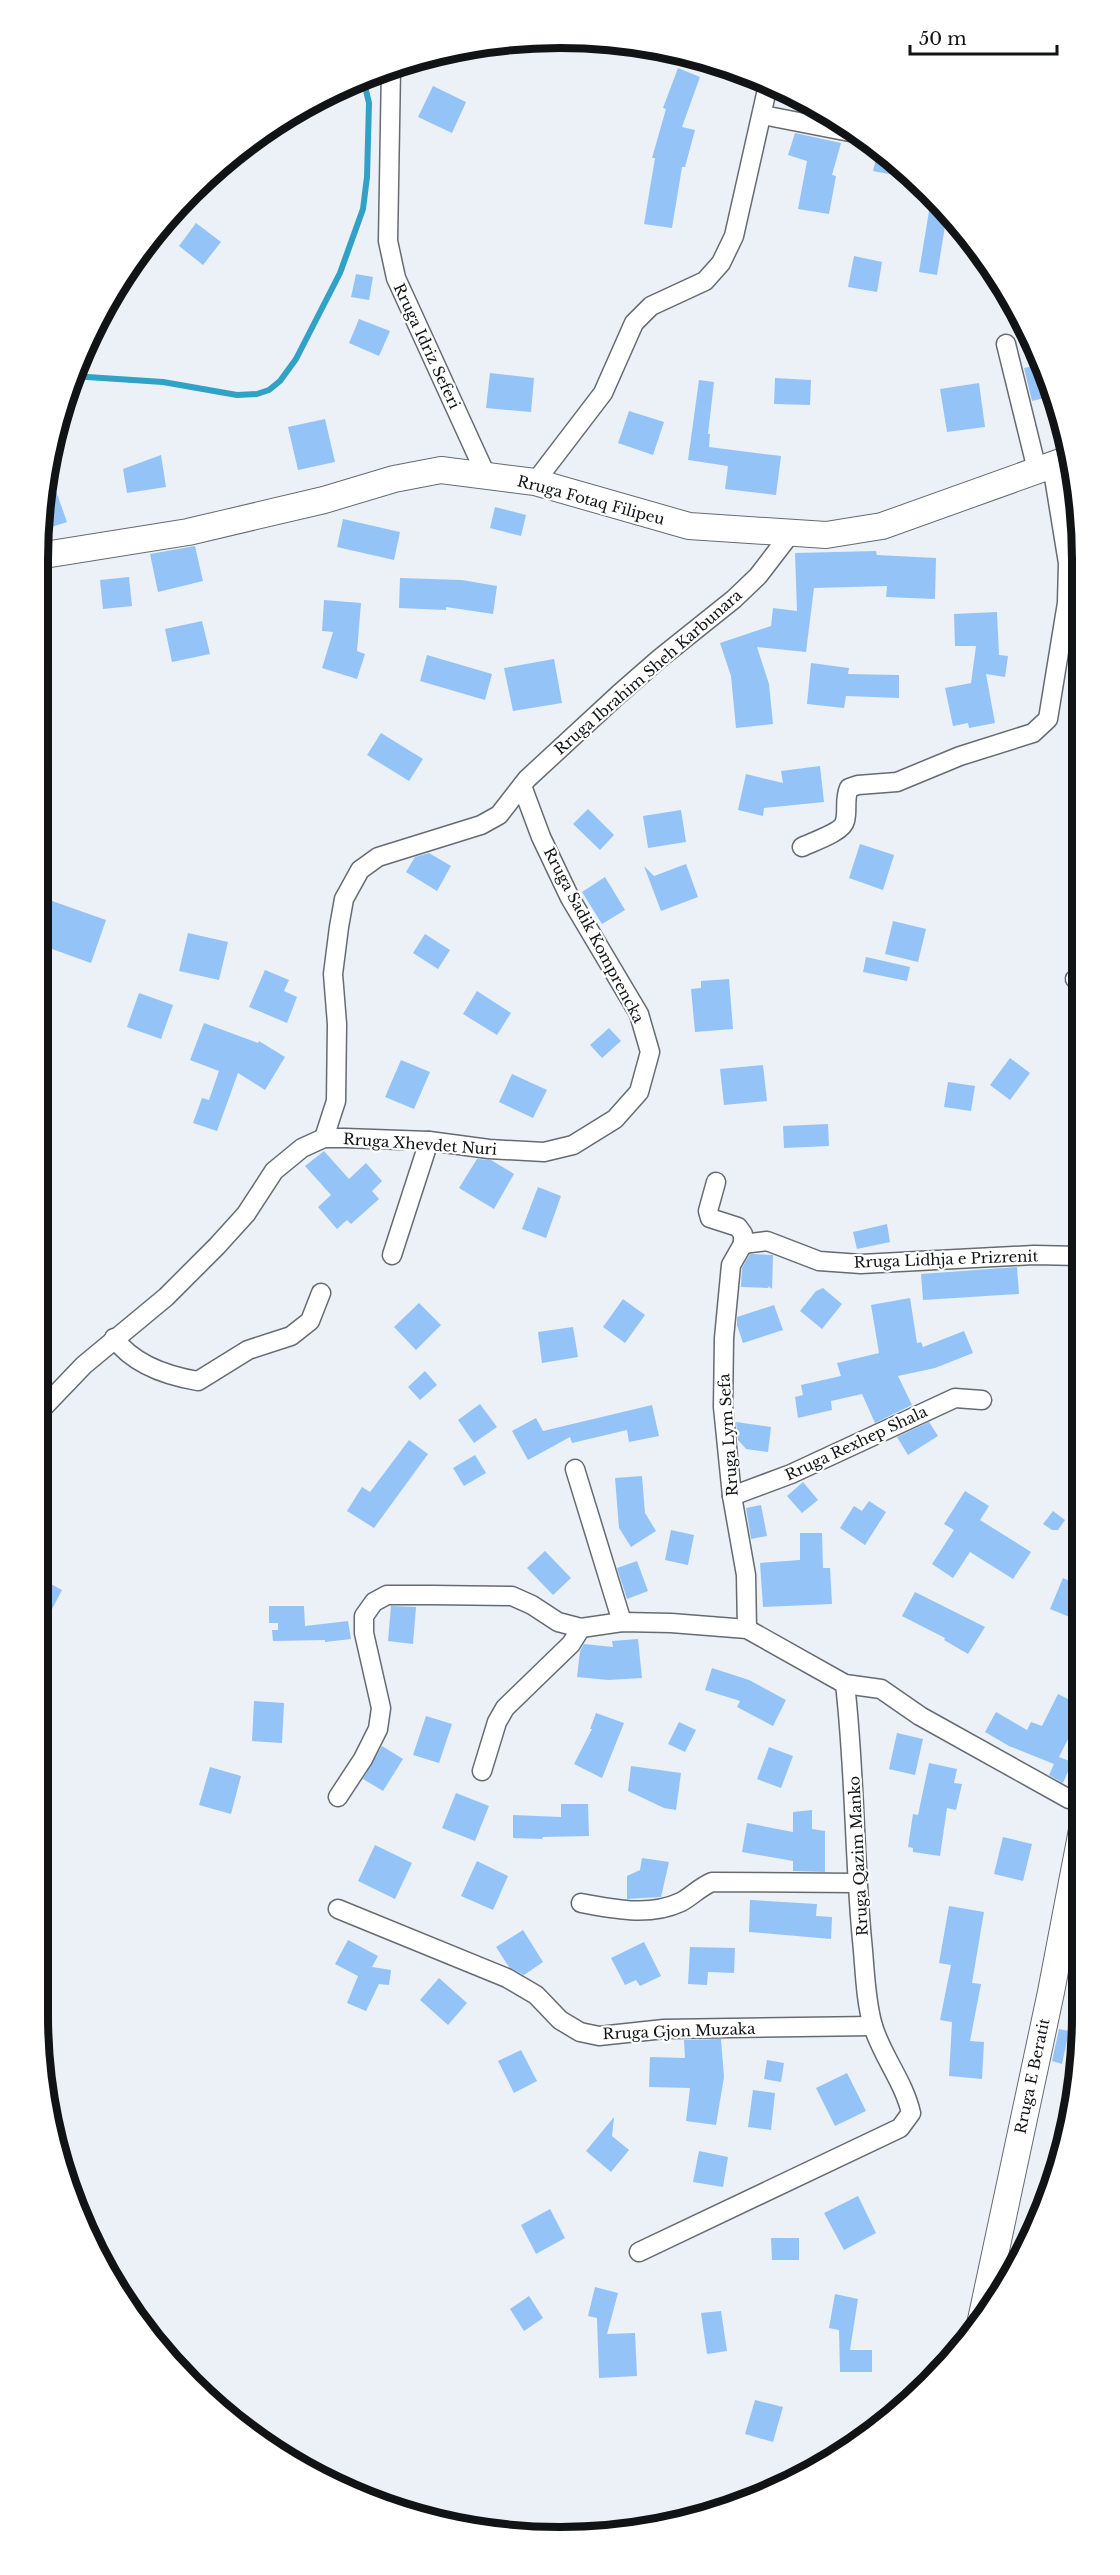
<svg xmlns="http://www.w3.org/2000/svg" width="1120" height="2575" viewBox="0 0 1120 2575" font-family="'Libre Baskerville',serif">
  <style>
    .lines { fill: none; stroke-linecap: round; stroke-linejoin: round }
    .stream { stroke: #31a2c5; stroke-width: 6 }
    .building { fill: #94c4f7 }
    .minor-casing { stroke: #656b70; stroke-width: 21 }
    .secondary-casing { stroke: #656b70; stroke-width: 28 }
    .path { stroke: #909499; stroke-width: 4; stroke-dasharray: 4.5 3; stroke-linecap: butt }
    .minor { stroke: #fff; stroke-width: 18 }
    .secondary { stroke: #fff; stroke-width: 26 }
    .labels { text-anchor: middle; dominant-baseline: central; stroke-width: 4.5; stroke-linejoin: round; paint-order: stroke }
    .street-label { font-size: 15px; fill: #111315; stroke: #fff }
    .rim { fill: none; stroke: #111315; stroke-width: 8 }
  </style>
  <rect width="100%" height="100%" fill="#ebf1f7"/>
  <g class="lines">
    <!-- stream -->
    <path class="stream" d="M72,376L163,382L237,395L257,394L269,390L280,381L296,359L340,273L363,209L367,177L369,103L363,78"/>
  </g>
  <!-- building -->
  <g class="building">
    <path d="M678,68L700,77L682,127L695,130L685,167H682L672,228L644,224L655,158H652L666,109L663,108Z"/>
    <path d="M433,86L466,102L452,133L418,117Z"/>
    <path d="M795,133L841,143L832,175L836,176L829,214L798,209L807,161L788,155Z"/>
    <path d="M878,150L887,157L910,178L873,171Z"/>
    <path d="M929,211L947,214L937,275L919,272Z"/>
    <path d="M196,223L221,242L203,265L179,246Z"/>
    <path d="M854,256L882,262L877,292L848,287Z"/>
    <path d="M356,274L373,277L369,300L351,297Z"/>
    <path d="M359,319L390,331L379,356L349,343Z"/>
    <path d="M1044,364L1052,396L1032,401L1024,368Z"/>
    <path d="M490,373L534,378L531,412L486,408Z"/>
    <path d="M775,378L811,380L810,405L774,404Z"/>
    <path d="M699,380L714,382L708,434H710L709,447L781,456L776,495L725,489L728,466L688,460Z"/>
    <path d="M979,383L985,427L947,432L940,389Z"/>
    <path d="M629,411L664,422L653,455L618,443Z"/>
    <path d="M325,419L335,462L298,470L288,427Z"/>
    <path d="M161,455L166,487L127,493L123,469Z"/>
    <path d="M51,477L67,522L42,530L44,520Z"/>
    <path d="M495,507L526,515L521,536L490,528Z"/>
    <path d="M343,519L400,532L394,560L337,547Z"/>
    <path d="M195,546L203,581L158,592L150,554Z"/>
    <path d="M876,551L877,555L936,558L935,599L886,597L887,586L814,588L806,652L757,647L769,684L773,724L736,728L731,676L720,643L771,626L773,608L797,611L795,553Z"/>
    <path d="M129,577L132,606L103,609L100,580Z"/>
    <path d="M400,578L462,580L497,586L493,614L446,607V610L399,608Z"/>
    <path d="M324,600L361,603L357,651L365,654L357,679L322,668L333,632L322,631Z"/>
    <path d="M997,612L999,655L1008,656L1005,677L986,674L995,723L969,728L968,723L953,726L945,688L971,683L976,646H955L954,614Z"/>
    <path d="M202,621L210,654L172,662L165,629Z"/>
    <path d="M427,655L492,674L485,700L420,681Z"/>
    <path d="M554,659L562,703L513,711L504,668Z"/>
    <path d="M811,663L849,668L848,674L899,675V698L846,696L844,708L807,704Z"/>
    <path d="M381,733L423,759L409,781L367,755Z"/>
    <path d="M820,766L824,802L764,808L763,816L738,810L746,774L783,783L781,771Z"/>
    <path d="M588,809L614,835L600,850L573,824Z"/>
    <path d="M681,810L686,842L648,848L643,816Z"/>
    <path d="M860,844L894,855L883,890L849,878Z"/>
    <path d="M429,853L451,866L437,891L406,872L415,857Z"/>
    <path d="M686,864L698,897L661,911L644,866L654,876Z"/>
    <path d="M605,877L625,910L602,924L582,892Z"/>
    <path d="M38,896L106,920L91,963L38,944Z"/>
    <path d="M893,921L926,929L918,962L885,954Z"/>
    <path d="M188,933L228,942L219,980L179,971Z"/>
    <path d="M425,934L450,950L438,969L413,953Z"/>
    <path d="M866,957L910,967L907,981L863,972Z"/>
    <path d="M265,970L289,980L284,991L297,997L287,1023L249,1007Z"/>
    <path d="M729,979L733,1029L695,1032L691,989L701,988V981Z"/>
    <path d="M477,991L511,1013L497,1035L463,1014Z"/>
    <path d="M139,993L173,1005L161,1039L127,1027Z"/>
    <path d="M204,1023L258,1043L259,1041L285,1057L265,1090L238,1073L217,1131L193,1123L202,1098L209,1100L219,1071L190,1060Z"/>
    <path d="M609,1028L621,1041L602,1058L590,1045Z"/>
    <path d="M1010,1058L1030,1073L1010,1100L990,1085Z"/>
    <path d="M401,1060L430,1072L414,1109L385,1097Z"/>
    <path d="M763,1065L767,1101L724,1105L720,1069Z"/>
    <path d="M512,1074L547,1090L533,1118L499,1102Z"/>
    <path d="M948,1082L975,1086L971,1111L944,1107Z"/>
    <path d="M828,1124L829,1146L784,1148L783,1126Z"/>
    <path d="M324,1151L349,1179L366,1163L382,1181L372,1191L379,1199L351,1224L347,1220L337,1229L318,1207L331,1195L305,1166Z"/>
    <path d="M477,1159L491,1160L514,1174L494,1209L459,1188Z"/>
    <path d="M538,1187L561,1196L546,1238L522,1229Z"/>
    <path d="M887,1224L890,1242L857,1249L853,1232Z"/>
    <path d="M750,1254L773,1255L772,1289L767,1285L769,1288L741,1287L742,1268Z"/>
    <path d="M1017,1267L1019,1294L923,1300L921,1274Z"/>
    <path d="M823,1288L842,1304L822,1329L800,1311L816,1291Z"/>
    <path d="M910,1298L917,1343L921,1342L923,1347L964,1331L973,1353L935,1368L898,1376L912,1405L875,1423L862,1394L831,1401L832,1410L798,1418L795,1397L803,1395L801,1385L841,1376L837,1363L879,1353L871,1305Z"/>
    <path d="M623,1299L645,1315L625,1343L603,1327Z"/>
    <path d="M419,1303L441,1325L416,1350L394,1327Z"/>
    <path d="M774,1305L783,1330L743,1343L737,1325V1317Z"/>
    <path d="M573,1327L578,1357L542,1363L538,1332Z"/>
    <path d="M425,1371L437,1385L420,1400L408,1387Z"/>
    <path d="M480,1404L497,1427L474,1443L458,1420Z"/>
    <path d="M652,1405L659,1436L629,1442L627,1430L572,1443L570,1437L528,1460L512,1431L536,1418L543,1431Z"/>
    <path d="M736,1422L771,1427L768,1452L746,1449L738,1440Z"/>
    <path d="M929,1422L938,1436L908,1455L897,1437Z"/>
    <path d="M409,1440L428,1454L374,1528L347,1511L362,1487L370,1492Z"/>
    <path d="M475,1455L486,1473L464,1486L453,1468Z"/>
    <path d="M642,1476L645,1513L656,1531L631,1547L619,1528L615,1478Z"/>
    <path d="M803,1482L818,1500L802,1513L787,1496Z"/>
    <path d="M965,1491L989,1506L980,1520L1031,1552L1013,1579L970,1552L953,1578L932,1564L954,1530L944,1524Z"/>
    <path d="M869,1501L886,1512L865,1545L840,1528L854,1506L862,1511Z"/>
    <path d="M761,1505L767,1536L751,1539L746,1508Z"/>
    <path d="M1053,1511L1065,1520L1058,1530H1052L1043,1524Z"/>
    <path d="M671,1530L694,1535L688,1565L665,1560Z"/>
    <path d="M800,1533H822L823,1568H830L832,1604L763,1607L760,1563L800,1560Z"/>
    <path d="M545,1551L571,1578L553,1595L527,1568Z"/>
    <path d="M637,1561L648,1591L627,1599L617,1568Z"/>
    <path d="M38,1577L62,1590L49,1615L38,1609Z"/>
    <path d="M1063,1578L1081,1586V1609L1077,1620L1050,1609Z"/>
    <path d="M915,1592L985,1627L968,1654L944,1640L945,1638L902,1616Z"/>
    <path d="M269,1606H304L305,1626L348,1621L351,1639L325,1642V1640L273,1641L272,1630H278V1623H269Z"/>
    <path d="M391,1606L416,1607L413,1644L388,1641Z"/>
    <path d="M638,1639L642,1678L608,1680L577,1677L580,1651L584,1644L613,1647L612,1641Z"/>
    <path d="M712,1668L749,1680L786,1700L773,1726L737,1707L740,1701L705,1690Z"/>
    <path d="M1058,1694L1082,1706V1711L1059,1757L1072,1762L1063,1783L1049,1775L1054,1764L1009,1746L985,1732L996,1712L1027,1730L1031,1722L1042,1726Z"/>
    <path d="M254,1701L284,1703L282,1743L252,1741Z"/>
    <path d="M596,1713L624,1723L602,1778L574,1764L592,1729H590Z"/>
    <path d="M426,1716L452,1724L439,1763L413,1755Z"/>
    <path d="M679,1722L696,1730L685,1752L668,1744Z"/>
    <path d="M897,1733L923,1739L915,1775L889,1769Z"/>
    <path d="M382,1746L403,1759L383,1791L363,1779Z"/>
    <path d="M769,1747L793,1756L781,1788L757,1779Z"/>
    <path d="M929,1763L957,1769L954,1783L962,1784L956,1810L947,1808L940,1856L913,1852V1848L908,1847L913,1814L918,1815Z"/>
    <path d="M631,1766L681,1773L676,1810L664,1808L628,1791Z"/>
    <path d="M210,1767L241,1776L231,1814L199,1805Z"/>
    <path d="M456,1793L489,1806L475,1841L442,1828Z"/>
    <path d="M561,1804H588L589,1836L543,1837L542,1839L513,1838V1815L561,1817Z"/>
    <path d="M812,1810V1829L825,1831V1872L793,1871V1861L742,1852L747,1823L793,1832V1812Z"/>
    <path d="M1003,1837L1032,1844L1023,1881L994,1874Z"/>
    <path d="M375,1845L412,1863L395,1899L358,1881Z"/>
    <path d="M642,1858L669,1862L661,1897L627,1899V1876L640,1870Z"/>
    <path d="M477,1861L508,1876L493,1910L461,1896Z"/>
    <path d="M750,1900L817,1904L816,1916L832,1917L831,1939L749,1932Z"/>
    <path d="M949,1906L984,1912L972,1983L981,1984L970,2041L984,2042L982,2079L949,2076L952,2022L940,2020L951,1965L939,1963Z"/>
    <path d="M523,1930L543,1962L524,1975L509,1967L496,1947Z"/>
    <path d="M348,1940L378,1956L372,1967L391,1970L389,1985L379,1984L366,2011L347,2003L358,1976L335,1964Z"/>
    <path d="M644,1942L661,1976L640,1986L636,1980L625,1985L611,1958Z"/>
    <path d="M690,1947L735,1948L734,1973L708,1972L707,1985L688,1984Z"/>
    <path d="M439,1978L467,2003L448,2025L420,2000Z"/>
    <path d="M1059,2029L1069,2031L1062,2064L1052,2061Z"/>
    <path d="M721,2039L724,2077L716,2125L686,2121L690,2088L649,2087L650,2057L685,2058L684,2040Z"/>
    <path d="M521,2050L537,2081L514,2093L498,2061Z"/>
    <path d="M767,2060L784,2063L781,2082L764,2079Z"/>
    <path d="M847,2073L866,2111L835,2126L816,2088Z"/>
    <path d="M753,2090L775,2093L771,2130L748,2127Z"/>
    <path d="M614,2117L612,2136L629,2150L611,2172L586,2151Z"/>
    <path d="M699,2151L728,2157L723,2187L693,2182Z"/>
    <path d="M858,2196L876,2233L844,2250L824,2213Z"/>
    <path d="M550,2209L565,2238L536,2254L521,2225Z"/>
    <path d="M771,2238H799V2260H772Z"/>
    <path d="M595,2287L618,2293L607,2334L635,2333L637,2376L599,2378L597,2318L588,2316Z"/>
    <path d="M835,2294L858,2299L850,2350H872V2372H840L839,2330L829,2328Z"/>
    <path d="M529,2296L543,2318L524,2331L510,2309Z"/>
    <path d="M721,2311L727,2351L707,2354L701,2313Z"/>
    <path d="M755,2400L783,2407L773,2442L745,2434Z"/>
  </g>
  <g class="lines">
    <!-- minor casing -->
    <g class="minor-casing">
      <g id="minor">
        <path d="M391,68L388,241L396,278L486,475"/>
        <path d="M763,115L860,134"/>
        <path d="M1006,344L1037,470"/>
        <path d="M535,482L603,393L634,323L651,306L705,281L721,263L734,236L768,85"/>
        <path d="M802,847C812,842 843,832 845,821C848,809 844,800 849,788L858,785L897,782L960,756L1033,733L1048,719L1067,603L1068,563L1052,465"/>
        <path d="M1075,979L1079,976"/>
        <path d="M324,1138L336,1101L337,1024L333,974L339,927L344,899L360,870L378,857L481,825L499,815L527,779L619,694L659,659L734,599L758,576L791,533"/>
        <path d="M716,1182L708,1211L710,1218L738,1227L743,1234V1244"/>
        <path d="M743,1244L731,1265L724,1338L723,1407L732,1496L746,1575L747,1629"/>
        <path d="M743,1244L767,1241L819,1261L861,1264L1034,1255L1080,1256"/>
        <path d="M392,1255L429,1141"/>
        <path d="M114,1338C133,1364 168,1376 198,1381L248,1350L291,1336L310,1321L321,1293"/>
        <path d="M38,1413L84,1365L166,1297L217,1246L246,1214L274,1171L302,1148L324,1138H345L429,1141L489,1149L544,1152L573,1145L615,1119L639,1092L650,1052L639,1014L570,898L541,837L522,786"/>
        <path d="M575,1469L622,1622"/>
        <path d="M732,1496L791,1474L955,1398L982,1400"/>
        <path d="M482,1771L497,1722L505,1708L571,1644L581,1628"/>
        <path d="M338,1797L363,1759L378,1729L381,1708L364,1633V1616L374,1602L387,1595H432L512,1596L532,1605L558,1622L581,1628L622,1622L671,1623L747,1629L845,1684L881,1689L920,1716L1069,1799L1082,1803"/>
        <path d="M581,1903C614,1909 649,1917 681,1902C692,1896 700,1887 712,1882L857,1883"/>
        <path d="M338,1909L507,1978L536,1995L560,2020L580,2032L599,2036L664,2029L873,2026"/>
        <path d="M639,2252L900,2128L911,2113C904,2082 882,2056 873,2026C865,1999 865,1968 862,1940C854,1855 855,1769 845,1684"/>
      </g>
    </g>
    <!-- secondary casing -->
    <g class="secondary-casing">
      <g id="secondary">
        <path d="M38,556L188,532L324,500L394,479L441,470L535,482L689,526L826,535L882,526L1069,459"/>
        <path d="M981,2320L1051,1992L1082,1830"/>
      </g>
    </g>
    <!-- path -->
    <g class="path">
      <path d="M1075,1783L1082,1761"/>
      <path d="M957,2353L962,2331"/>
    </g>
    <!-- minor -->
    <use href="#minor" class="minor"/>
    <!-- secondary -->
    <use href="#secondary" class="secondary"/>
  </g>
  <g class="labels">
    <!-- street labels -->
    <g class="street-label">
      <text transform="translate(427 346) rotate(65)">Rruga Idriz Seferi</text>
      <text transform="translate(591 500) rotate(15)">Rruga Fotaq Filipeu</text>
      <text transform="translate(648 672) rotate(-41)">Rruga Ibrahim Sheh Karbunara</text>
      <text transform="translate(594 935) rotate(62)">Rruga Sadik Komprencka</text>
      <text transform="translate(420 1144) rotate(4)">Rruga Xhevdet Nuri</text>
      <text transform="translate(946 1259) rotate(-2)">Rruga Lidhja e Prizrenit</text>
      <text transform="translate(728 1435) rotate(-94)">Rruga Lym Sefa</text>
      <text transform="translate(856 1443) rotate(-25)">Rruga Rexhep Shala</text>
      <text transform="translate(858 1856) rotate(-93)">Rruga Qazim Manko</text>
      <text transform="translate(679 2031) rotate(-2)">Rruga Gjon Muzaka</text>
      <text transform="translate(1032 2076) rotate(-78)">Rruga E Beratit</text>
    </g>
  </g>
  <!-- crop -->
  <path d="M0 0H1120V2575H0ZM560 48H560A512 512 0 0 1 1072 560V2015A512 512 0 0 1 560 2527H560A512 512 0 0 1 48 2015V560A512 512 0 0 1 560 48Z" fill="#fff" fill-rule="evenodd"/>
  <path class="rim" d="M560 48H560A512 512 0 0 1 1072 560V2015A512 512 0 0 1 560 2527H560A512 512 0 0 1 48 2015V560A512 512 0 0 1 560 48Z"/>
  <!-- scale -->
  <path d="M910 45v9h147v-9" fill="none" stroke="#111315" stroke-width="3"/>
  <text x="919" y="45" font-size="18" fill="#111315" stroke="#ffffff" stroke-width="4.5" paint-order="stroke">50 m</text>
</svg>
